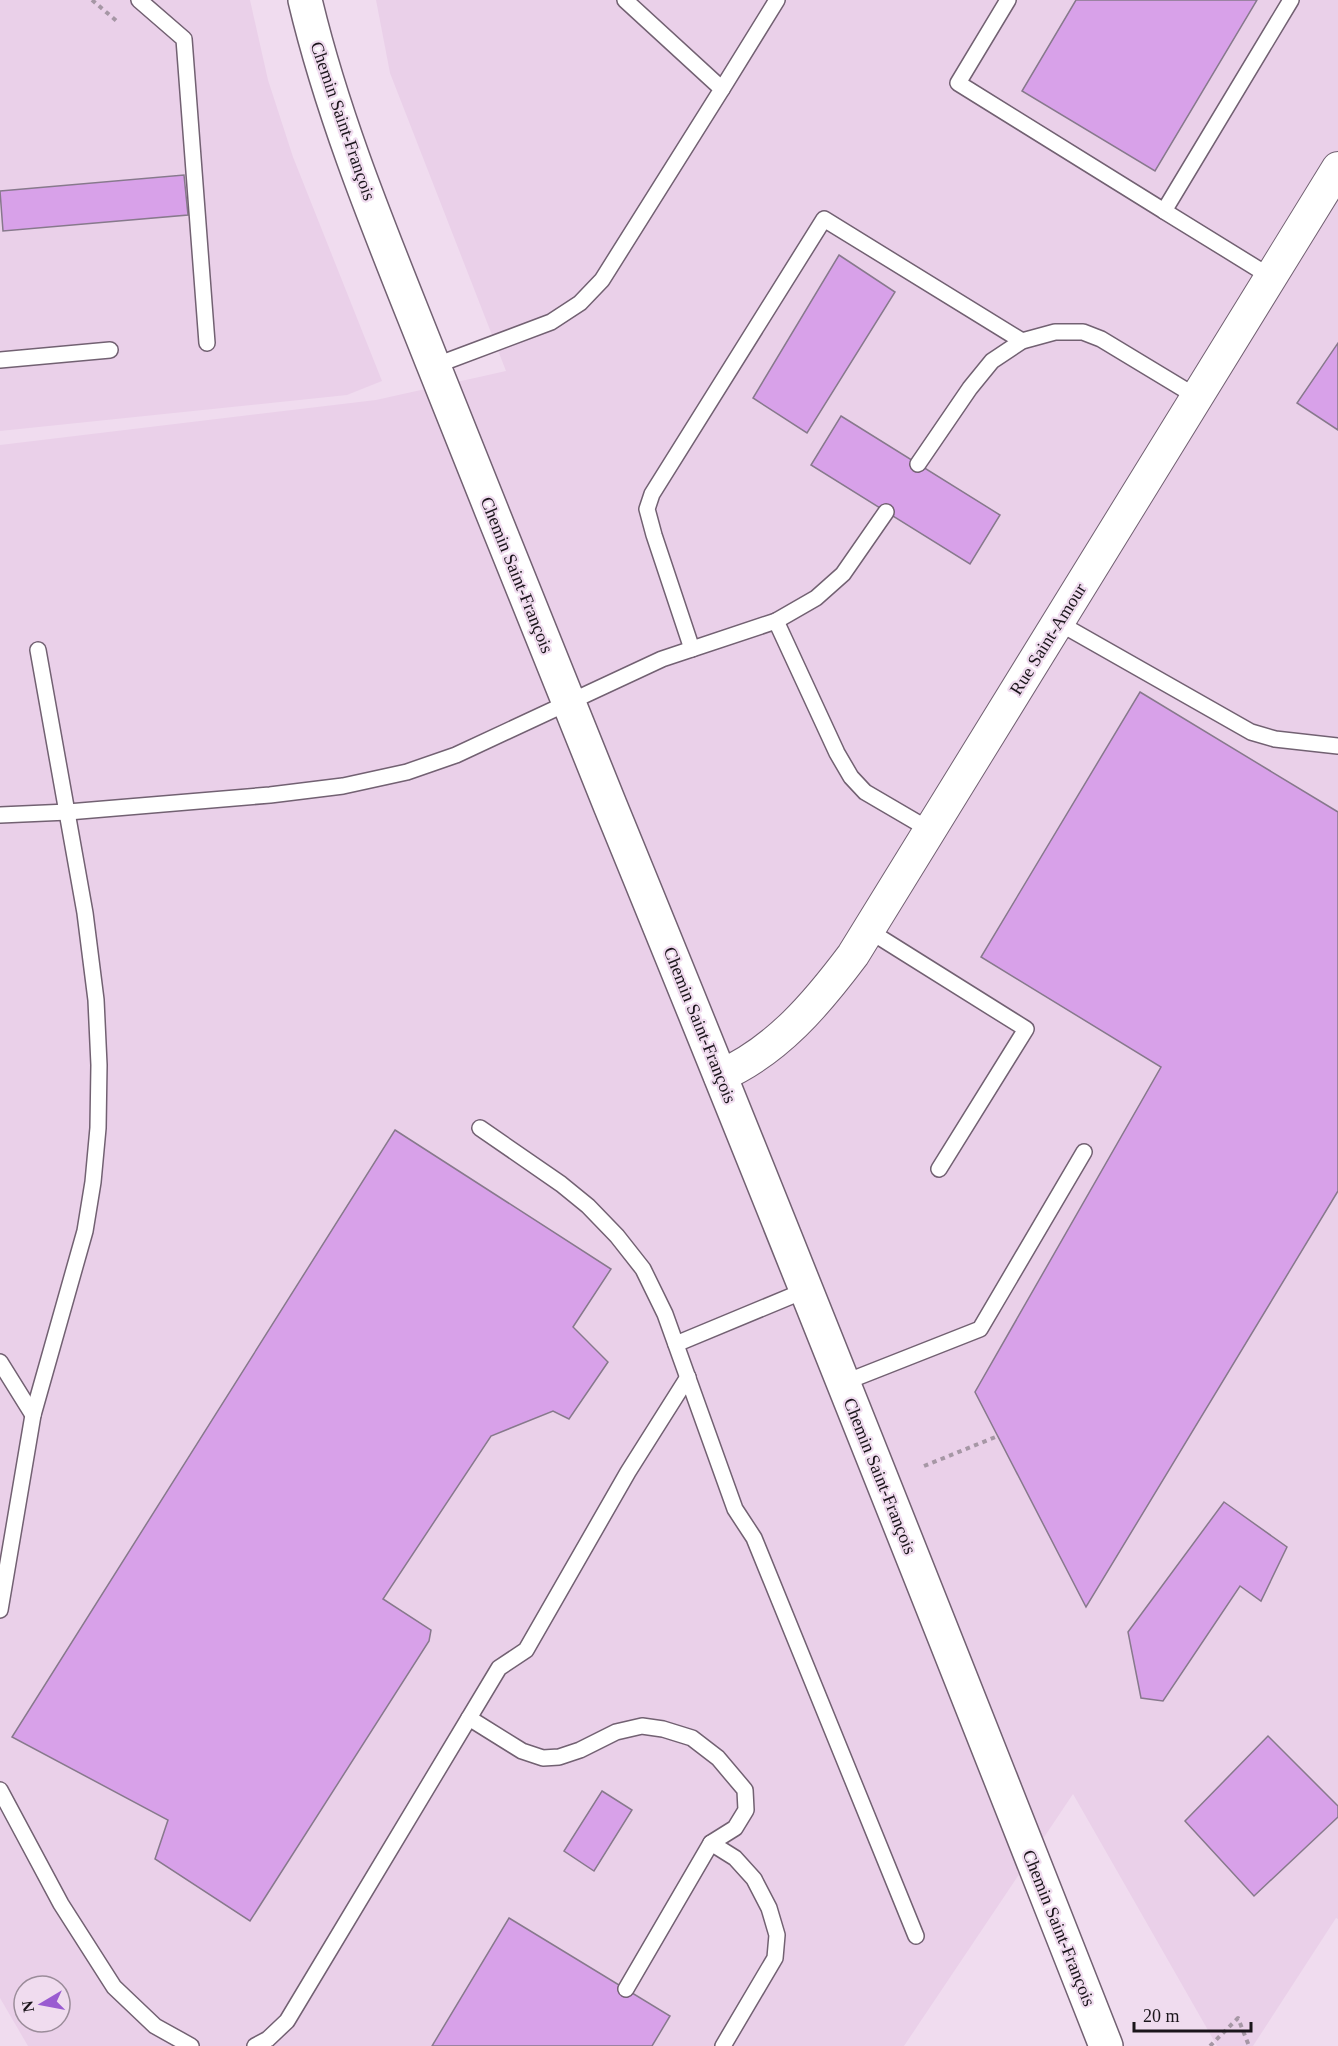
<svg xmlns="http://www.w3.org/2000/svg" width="1338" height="2046" viewBox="0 0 1338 2046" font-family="Georgia,serif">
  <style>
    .built { fill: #ead0e9; fill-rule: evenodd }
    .building { fill: #d8a1e9; stroke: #87798c; stroke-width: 1.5 }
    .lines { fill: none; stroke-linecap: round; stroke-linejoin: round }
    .lane-casing { stroke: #726172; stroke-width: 18 }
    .street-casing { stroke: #726172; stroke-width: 34 }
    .secondary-casing { stroke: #726172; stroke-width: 36 }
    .path { stroke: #a697a5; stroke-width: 4; stroke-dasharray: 4.5 4.5; stroke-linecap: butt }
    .lane { stroke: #fff; stroke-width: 15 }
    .street { stroke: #fff; stroke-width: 32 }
    .secondary { stroke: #fff; stroke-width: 33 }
    .labels { text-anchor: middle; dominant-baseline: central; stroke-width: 4.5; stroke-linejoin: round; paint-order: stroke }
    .street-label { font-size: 18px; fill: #1b151b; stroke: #f0dcef }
  </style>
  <rect width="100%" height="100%" fill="#f0dcef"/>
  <!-- built -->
  <g class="built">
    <path d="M0,0H250L268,80L293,157L382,381L347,395L0,431Z"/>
    <path d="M376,0H1338V1919L1336,1918L1253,2046H1217L1073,1794L904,2046H28L0,1998V445L376,400L506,371L390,73ZM24,1986H60V2022H24Z"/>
  </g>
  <!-- building -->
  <g class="building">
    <path d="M1076,0H1257L1155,171L1022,91Z"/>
    <path d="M184,175L188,215L3,231L0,191Z"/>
    <path d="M839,255L895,292L807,433L753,398Z"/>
    <path d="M1338,343V430L1297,403Z"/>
    <path d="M841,416L1000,515L970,564L811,465Z"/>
    <path d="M1140,692L1338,812V1191L1086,1607L975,1392L1161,1067L981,957Z"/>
    <path d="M395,1130L611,1269L573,1327L608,1362L569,1419L553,1411L491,1436L383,1599L431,1630L429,1641L250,1921L155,1859L168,1820L12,1737Z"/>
    <path d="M1224,1502L1287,1547L1261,1601L1240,1586L1163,1701L1141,1698L1128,1632Z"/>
    <path d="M1268,1736L1338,1806V1817L1254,1896L1185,1821Z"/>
    <path d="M602,1791L632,1810L594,1871L564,1851Z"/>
    <path d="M509,1918L670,2016L652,2046H432Z"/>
  </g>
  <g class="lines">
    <!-- lane casing -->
    <g class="lane-casing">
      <g id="lane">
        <path d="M139,0L184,39L207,343"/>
        <path d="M1008,0L958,83L1164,211"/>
        <path d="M722,89L777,0"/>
        <path d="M1271,277L1164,211L1291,0"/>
        <path d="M0,360L110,350"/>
        <path d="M434,366L551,322L580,303L602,280L722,89L625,0"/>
        <path d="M918,464L970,388L992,361L1022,341L1055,332H1083L1101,339L1197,397"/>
        <path d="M776,621L837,753L851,777L865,792L930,830"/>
        <path d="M1059,623L1251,732L1275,739L1338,746"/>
        <path d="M692,649L654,535L647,509L652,494L824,219L1022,341"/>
        <path d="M0,815L68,812L270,795L343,786L407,772L456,755L662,659L776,621L816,598L843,574L886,512"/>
        <path d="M868,930L1026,1029L939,1169"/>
        <path d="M480,1128L561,1184L588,1206L617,1236L643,1269L665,1314L735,1509L754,1538L916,1936"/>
        <path d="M676,1344L806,1290"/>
        <path d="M0,1362L33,1415"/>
        <path d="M843,1383L980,1329L1084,1152"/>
        <path d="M0,1610L33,1415L85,1231L93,1182L98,1128L99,1065L96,1000L85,913L38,650"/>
        <path d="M469,1718L522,1751L543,1758L559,1757L580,1750L616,1732L642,1726L663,1729L692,1738L718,1758L745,1790L746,1810L735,1828L711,1843L626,1989"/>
        <path d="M0,1790L61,1904L114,1987L155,2026L191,2046"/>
        <path d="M711,1843L735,1858L754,1879L769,1908L777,1935L775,1958L723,2046"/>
        <path d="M255,2046L268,2039L287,2021L499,1668L526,1650L628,1472L688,1377"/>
      </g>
    </g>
    <!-- street casing -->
    <g class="street-casing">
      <path id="street" d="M720,1076C777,1051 817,1003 853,955L1338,168"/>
    </g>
    <!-- secondary casing -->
    <g class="secondary-casing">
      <path id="secondary" d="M305,0C335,126 386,245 433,364C492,511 550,658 610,805C779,1217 943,1632 1106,2046"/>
    </g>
    <!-- path -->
    <g class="path">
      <path d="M92,0L119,23"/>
      <path d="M924,1466L998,1436"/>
      <path d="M1210,2046L1238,2018L1249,2046"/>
    </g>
    <!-- lane -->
    <use href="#lane" class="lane"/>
    <!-- street -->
    <use href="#street" class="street"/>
    <!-- secondary -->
    <use href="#secondary" class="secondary"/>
  </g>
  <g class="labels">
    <!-- street labels -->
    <g class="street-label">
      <text transform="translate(343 121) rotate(71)">Chemin Saint-François</text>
      <text transform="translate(517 575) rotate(68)">Chemin Saint-François</text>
      <text transform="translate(1048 639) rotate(-58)">Rue Saint-Amour</text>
      <text transform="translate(700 1025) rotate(68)">Chemin Saint-François</text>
      <text transform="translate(880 1476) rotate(68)">Chemin Saint-François</text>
      <text transform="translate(1059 1928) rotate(68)">Chemin Saint-François</text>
    </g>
  </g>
  <!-- north arrow -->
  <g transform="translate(42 2004) rotate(260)"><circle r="28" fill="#f0dcef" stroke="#9b8c9a" stroke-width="1.5"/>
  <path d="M0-4.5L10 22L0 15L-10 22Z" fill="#9a5bd1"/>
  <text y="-9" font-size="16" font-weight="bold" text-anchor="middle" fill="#1b151b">N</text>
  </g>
  <!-- scale -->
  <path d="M1134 2022v9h117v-9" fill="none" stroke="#1b151b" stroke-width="3"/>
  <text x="1143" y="2022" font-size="18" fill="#1b151b" stroke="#f0dcef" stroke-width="4.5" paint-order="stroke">20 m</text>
</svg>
